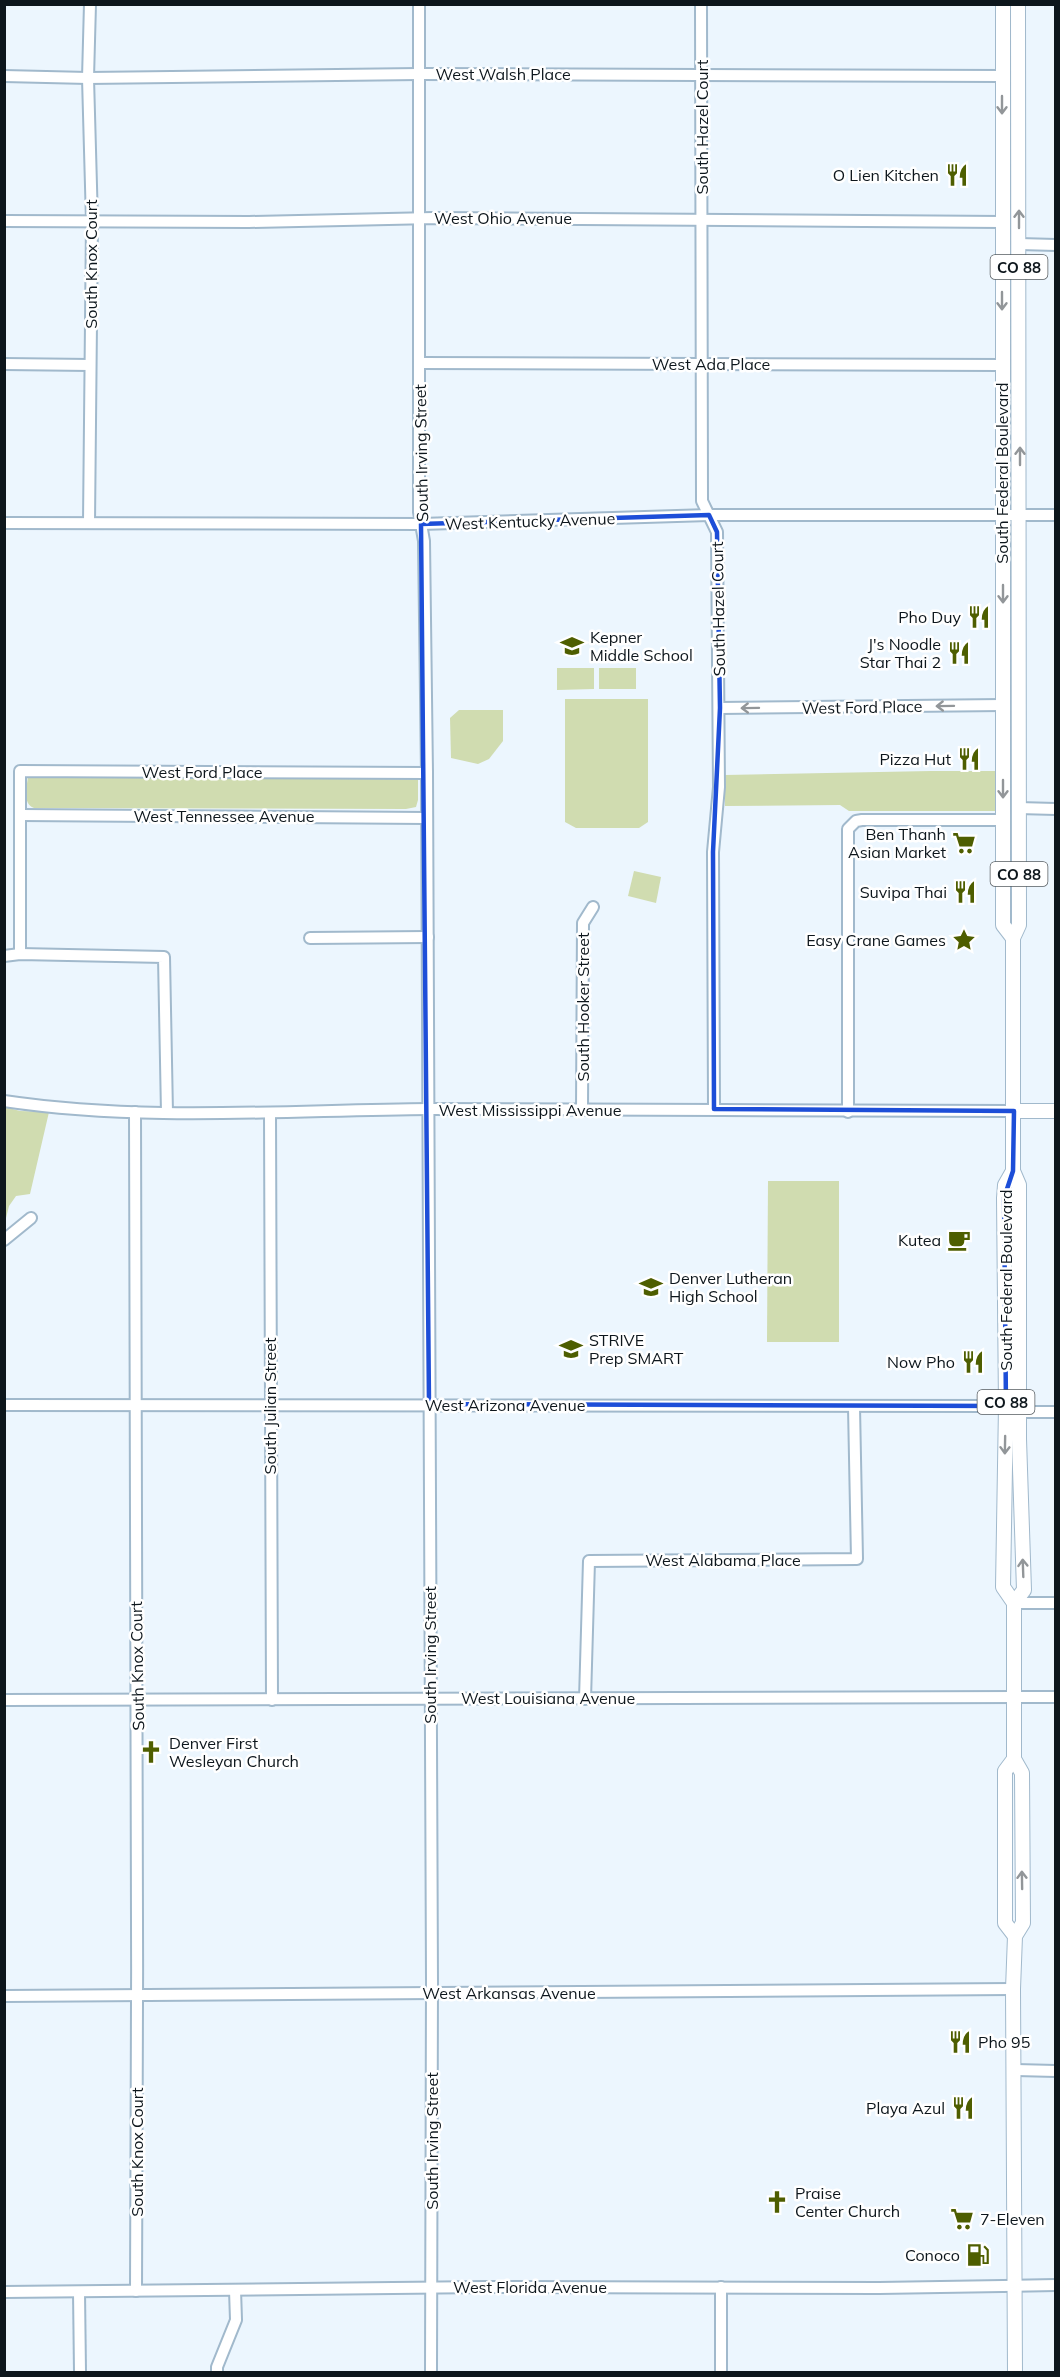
<svg xmlns="http://www.w3.org/2000/svg" width="1060" height="2377" viewBox="0 0 1060 2377" font-family="Mulish,sans-serif">
  <style>
    .green { fill: #d0dcb0 }
    .lines { fill: none; stroke-linecap: round; stroke-linejoin: round }
    .minor-casing { stroke: #a1b9cc; stroke-width: 14 }
    .major-casing { stroke: #a1b9cc; stroke-width: 16 }
    .minor { stroke: #fff; stroke-width: 10 }
    .major { stroke: #fff; stroke-width: 14 }
    .oneway { stroke: #929699 }
    .marked { fill: none; stroke: #1d4ed8; stroke-width: 4.5; stroke-linejoin: round }
    .labels { text-anchor: middle; dominant-baseline: central; stroke-width: 5; stroke-linejoin: round; paint-order: stroke }
    .shield { fill: #fff; stroke: #565c60; stroke-width: 1.5 }
    .shield-label { font-size: 15px; font-weight: bold; fill: #0d161c }
    .street-label { font-size: 16px; fill: #0d161c; stroke: #fff }
    .poi-label { font-size: 16px; fill: #0d161c; stroke: #fff; text-anchor: end }
  </style>
  <rect width="100%" height="100%" fill="#ecf6fe"/>
  <!-- green -->
  <g class="green">
    <path d="M557,668H594V689L557,690Z"/>
    <rect x="599" y="668" width="37" height="21"/>
    <path d="M648,699V822L639,828H576L565,822V699Z"/>
    <path d="M459,710H503V741L489,759L478,764L451,758L450,718Z"/>
    <path d="M931,771H997V811H849L840,805L725,806V775Z"/>
    <path d="M28,776L418,778V800L416,807L406,809L34,808C22,804 27,786 28,776Z"/>
    <path d="M634,871L661,877L656,903L628,896Z"/>
    <path d="M5,1107L20,1111L49,1112L30,1194L16,1196L9,1206L5,1222Z"/>
    <path d="M768,1181H839V1342H767Z"/>
  </g>
  <g class="lines">
    <!-- minor casing -->
    <g class="minor-casing">
      <g id="minor">
        <path d="M419,4V512L424,541L427,773L432,1982L431,2372"/>
        <path d="M701,4L702,501L717,532L719,787L713,852L714,1109"/>
        <path d="M4,76L88,78L419,74L1003,76"/>
        <path d="M4,221L249,222L433,218L1002,222"/>
        <path d="M1019,244L1056,245"/>
        <path d="M420,363L1002,365"/>
        <path d="M4,364L90,365"/>
        <path d="M4,523L421,524L709,515H1056"/>
        <path d="M89,523L92,222L88,78L90,4"/>
        <path d="M720,708L1003,705"/>
        <path d="M1018,808L1056,809"/>
        <path d="M21,815L427,818"/>
        <path d="M310,938L428,937"/>
        <path d="M20,954V771L427,773"/>
        <path d="M4,956L20,954L164,957L167,1113"/>
        <path d="M4,1101C145,1122 288,1110 430,1109C625,1108 819,1112 1014,1111"/>
        <path d="M582,1110L583,923L593,907"/>
        <path d="M135,1112C135,1505 139,1898 136,2291"/>
        <path d="M848,1112V829L856,821L862,820H1003"/>
        <path d="M270,1113L272,1700"/>
        <path d="M4,1240L31,1218"/>
        <path d="M4,1405L1006,1406"/>
        <path d="M1020,1412H1056"/>
        <path d="M1014,1603H1056"/>
        <path d="M585,1699L589,1561L857,1559L854,1407"/>
        <path d="M4,1700L1056,1697"/>
        <path d="M4,1996L1013,1989"/>
        <path d="M1013,2070L1056,2071"/>
        <path d="M4,2292L486,2287L879,2288L1056,2285"/>
        <path d="M79,2292L80,2372"/>
        <path d="M217,2372V2367L236,2320L235,2290"/>
        <path d="M721,2372V2287"/>
      </g>
    </g>
    <!-- major casing -->
    <g class="major-casing">
      <g id="major">
        <path d="M1003,4V925L1013,938"/>
        <path d="M1014,1111H1056"/>
        <path d="M1013,1171L1005,1185L1004,1198L1006,1406L1003,1587L1014,1603V1759L1022,1773L1023,1923L1015,1936L1013,1989L1015,2372"/>
        <path d="M1014,1603L1024,1590L1019,1439V1185L1013,1171V938L1019,925L1018,4"/>
        <path d="M1014,1759L1005,1771V1923L1015,1936"/>
      </g>
    </g>
    <!-- minor -->
    <use href="#minor" class="minor"/>
    <!-- major -->
    <use href="#major" class="major"/>
  </g>
  <!-- one-way arrows -->
  <defs><path id="oneway-shaft" d="M-6 0H5M1.5-3L5.5 0L1.5 3" fill="none" stroke-width="1.6" stroke-linecap="round" stroke-linejoin="round" transform="scale(1.5)"/></defs>
  <g class="oneway">
    <use href="#oneway-shaft" transform="translate(1002 105) rotate(90)"/>
    <use href="#oneway-shaft" transform="translate(1019 219) rotate(-90)"/>
    <use href="#oneway-shaft" transform="translate(1002 301) rotate(90)"/>
    <use href="#oneway-shaft" transform="translate(1020 456) rotate(-90)"/>
    <use href="#oneway-shaft" transform="translate(1003 594) rotate(90)"/>
    <use href="#oneway-shaft" transform="translate(945 706) rotate(179)"/>
    <use href="#oneway-shaft" transform="translate(750 708) rotate(179)"/>
    <use href="#oneway-shaft" transform="translate(1003 789) rotate(90)"/>
    <use href="#oneway-shaft" transform="translate(1005 1445) rotate(91)"/>
    <use href="#oneway-shaft" transform="translate(1023 1568) rotate(-92)"/>
    <use href="#oneway-shaft" transform="translate(1022 1880) rotate(-91)"/>
  </g>
  <!-- marked area -->
  <path class="marked" d="M709,515L717,532L720,708L713,852L714,1109L1014,1111L1013,1171L1004,1198L1006,1406L429,1404L421,524Z"/>
  <!-- icons -->
  <defs>
    <g id="restaurant-bare" transform="scale(1.8)"><path d="M-5-6h1v4h1v-4h1v4h1v-4h1v5L-1.5 .5V6h-2V.5L-5-1ZM5-6V6H3V1.5H1.5Q1.5-4 5-6Z" fill="#4e5e00" stroke="#fff" stroke-width="2.5" paint-order="stroke"/></g>
    <g id="school-bare" transform="scale(1.8)"><path d="M0-5L7-2L0 1L-7-2ZM-4 1L0 2.5L4 1V4Q0 6-4 4Z" fill="#4e5e00" stroke="#fff" stroke-width="2.5" paint-order="stroke"/></g>
    <g id="supermarket-bare" transform="scale(1.8)"><path d="M-6-5.5h2.5l.6 2H6L4.5 2H-2.5L-4.4-4H-6ZM-1.5 3.2a1.3 1.3 0 1 0 .1 0ZM3 3.2a1.3 1.3 0 1 0 .1 0Z" fill="#4e5e00" stroke="#fff" stroke-width="2.5" paint-order="stroke"/></g>
    <g id="sight-bare" transform="scale(1.8)"><path d="M0-6L1.8-2.2L6-1.7L2.9 1.2L3.7 5.4L0 3.3L-3.7 5.4L-2.9 1.2L-6-1.7L-1.8-2.2Z" fill="#4e5e00" stroke="#fff" stroke-width="2.5" paint-order="stroke"/></g>
    <g id="cafe-bare" transform="scale(1.8)"><path d="M-5.5-4.5H6V0H3Q3 3.5 0 3.5H-2.5Q-5.5 3.5-5.5 0ZM3-3.2v2h1.7v-2ZM-6 4.5H4V6H-6Z" fill="#4e5e00" stroke="#fff" stroke-width="2.5" paint-order="stroke"/></g>
    <g id="church-bare" transform="scale(1.8)"><path d="M-1.2-6h2.4v3.5h3.3v2.4h-3.3V6h-2.4V-.1h-3.3v-2.4h3.3Z" fill="#4e5e00" stroke="#fff" stroke-width="2.5" paint-order="stroke"/></g>
    <g id="fuel-bare" transform="scale(1.8)"><path d="M-5.5-6h7V0h2V4h1.3V-2.5L3-4.5l.8-.8L6-3V5H2.5V1h-1V6h-7ZM-4.2-4.7v3.2H.2V-4.7Z" fill="#4e5e00" stroke="#fff" stroke-width="2.5" paint-order="stroke"/></g>
  </defs>
  <g fill-rule="evenodd">
    <use href="#restaurant-bare" x="957" y="175"/>
    <use href="#restaurant-bare" x="979" y="617"/>
    <use href="#school-bare" x="572" y="646"/>
    <use href="#restaurant-bare" x="959" y="653"/>
    <use href="#restaurant-bare" x="969" y="759"/>
    <use href="#supermarket-bare" x="964" y="843"/>
    <use href="#restaurant-bare" x="965" y="892"/>
    <use href="#sight-bare" x="964" y="940"/>
    <use href="#cafe-bare" x="959" y="1240"/>
    <use href="#school-bare" x="651" y="1287"/>
    <use href="#school-bare" x="571" y="1349"/>
    <use href="#restaurant-bare" x="973" y="1362"/>
    <use href="#church-bare" x="151" y="1752"/>
    <use href="#restaurant-bare" x="960" y="2042"/>
    <use href="#restaurant-bare" x="963" y="2108"/>
    <use href="#church-bare" x="777" y="2202"/>
    <use href="#supermarket-bare" x="962" y="2219"/>
    <use href="#fuel-bare" x="978" y="2255"/>
  </g>
  <g class="labels">
    <!-- shield labels -->
    <g class="shield">
      <rect x="990.5" y="255" width="57" height="24" rx="4.5"/>
      <rect x="990.5" y="862" width="57" height="24" rx="4.5"/>
      <rect x="977.5" y="1390" width="57" height="24" rx="4.5"/>
    </g>
    <g class="shield-label">
      <text x="1019" y="267">CO 88</text>
      <text x="1019" y="874">CO 88</text>
      <text x="1006" y="1402">CO 88</text>
    </g>
    <!-- street labels -->
    <g class="street-label">
      <text x="503" y="74">West Walsh Place</text>
      <text transform="translate(702 127) rotate(-90)">South Hazel Court</text>
      <text x="503" y="218">West Ohio Avenue</text>
      <text transform="translate(91 264) rotate(-90)">South Knox Court</text>
      <text x="711" y="364">West Ada Place</text>
      <text transform="translate(421 453) rotate(-91)">South Irving Street</text>
      <text transform="translate(1002 473) rotate(-90)">South Federal Boulevard</text>
      <text transform="translate(530 521) rotate(-2)">West Kentucky Avenue</text>
      <text transform="translate(718 609) rotate(-91)">South Hazel Court</text>
      <text transform="translate(862 707) rotate(-1)">West Ford Place</text>
      <text x="202" y="772">West Ford Place</text>
      <text x="224" y="816">West Tennessee Avenue</text>
      <text transform="translate(583 1007) rotate(-90)">South Hooker Street</text>
      <text x="530" y="1110">West Mississippi Avenue</text>
      <text transform="translate(1006 1280) rotate(-90)">South Federal Boulevard</text>
      <text x="505" y="1405">West Arizona Avenue</text>
      <text transform="translate(270 1406) rotate(-90)">South Julian Street</text>
      <text x="723" y="1560">West Alabama Place</text>
      <text transform="translate(430 1655) rotate(-90)">South Irving Street</text>
      <text transform="translate(137 1666) rotate(-91)">South Knox Court</text>
      <text x="548" y="1698">West Louisiana Avenue</text>
      <text x="509" y="1993">West Arkansas Avenue</text>
      <text transform="translate(432 2141) rotate(-90)">South Irving Street</text>
      <text transform="translate(137 2152) rotate(-90)">South Knox Court</text>
      <text x="530" y="2287">West Florida Avenue</text>
    </g>
    <!-- poi labels -->
    <g class="poi-label">
      <text x="939" y="175">O Lien Kitchen</text>
      <text x="961" y="617">Pho Duy</text>
      <text x="590" y="637" text-anchor="start">Kepner<tspan x="590" dy="18">Middle School</tspan></text>
      <text x="941" y="644">J's Noodle<tspan x="941" dy="18">Star Thai 2</tspan></text>
      <text x="951" y="759">Pizza Hut</text>
      <text x="946" y="834">Ben Thanh<tspan x="946" dy="18">Asian Market</tspan></text>
      <text x="947" y="892">Suvipa Thai</text>
      <text x="946" y="940">Easy Crane Games</text>
      <text x="941" y="1240">Kutea</text>
      <text x="669" y="1278" text-anchor="start">Denver Lutheran<tspan x="669" dy="18">High School</tspan></text>
      <text x="589" y="1340" text-anchor="start">STRIVE<tspan x="589" dy="18">Prep SMART</tspan></text>
      <text x="955" y="1362">Now Pho</text>
      <text x="169" y="1743" text-anchor="start">Denver First<tspan x="169" dy="18">Wesleyan Church</tspan></text>
      <text x="978" y="2042" text-anchor="start">Pho 95</text>
      <text x="945" y="2108">Playa Azul</text>
      <text x="795" y="2193" text-anchor="start">Praise<tspan x="795" dy="18">Center Church</tspan></text>
      <text x="980" y="2219" text-anchor="start">7-Eleven</text>
      <text x="960" y="2255">Conoco</text>
    </g>
  </g>
  <!-- border -->
  <rect width="1060" height="2377" fill="none" stroke="#0d161c" stroke-width="12"/>
</svg>
